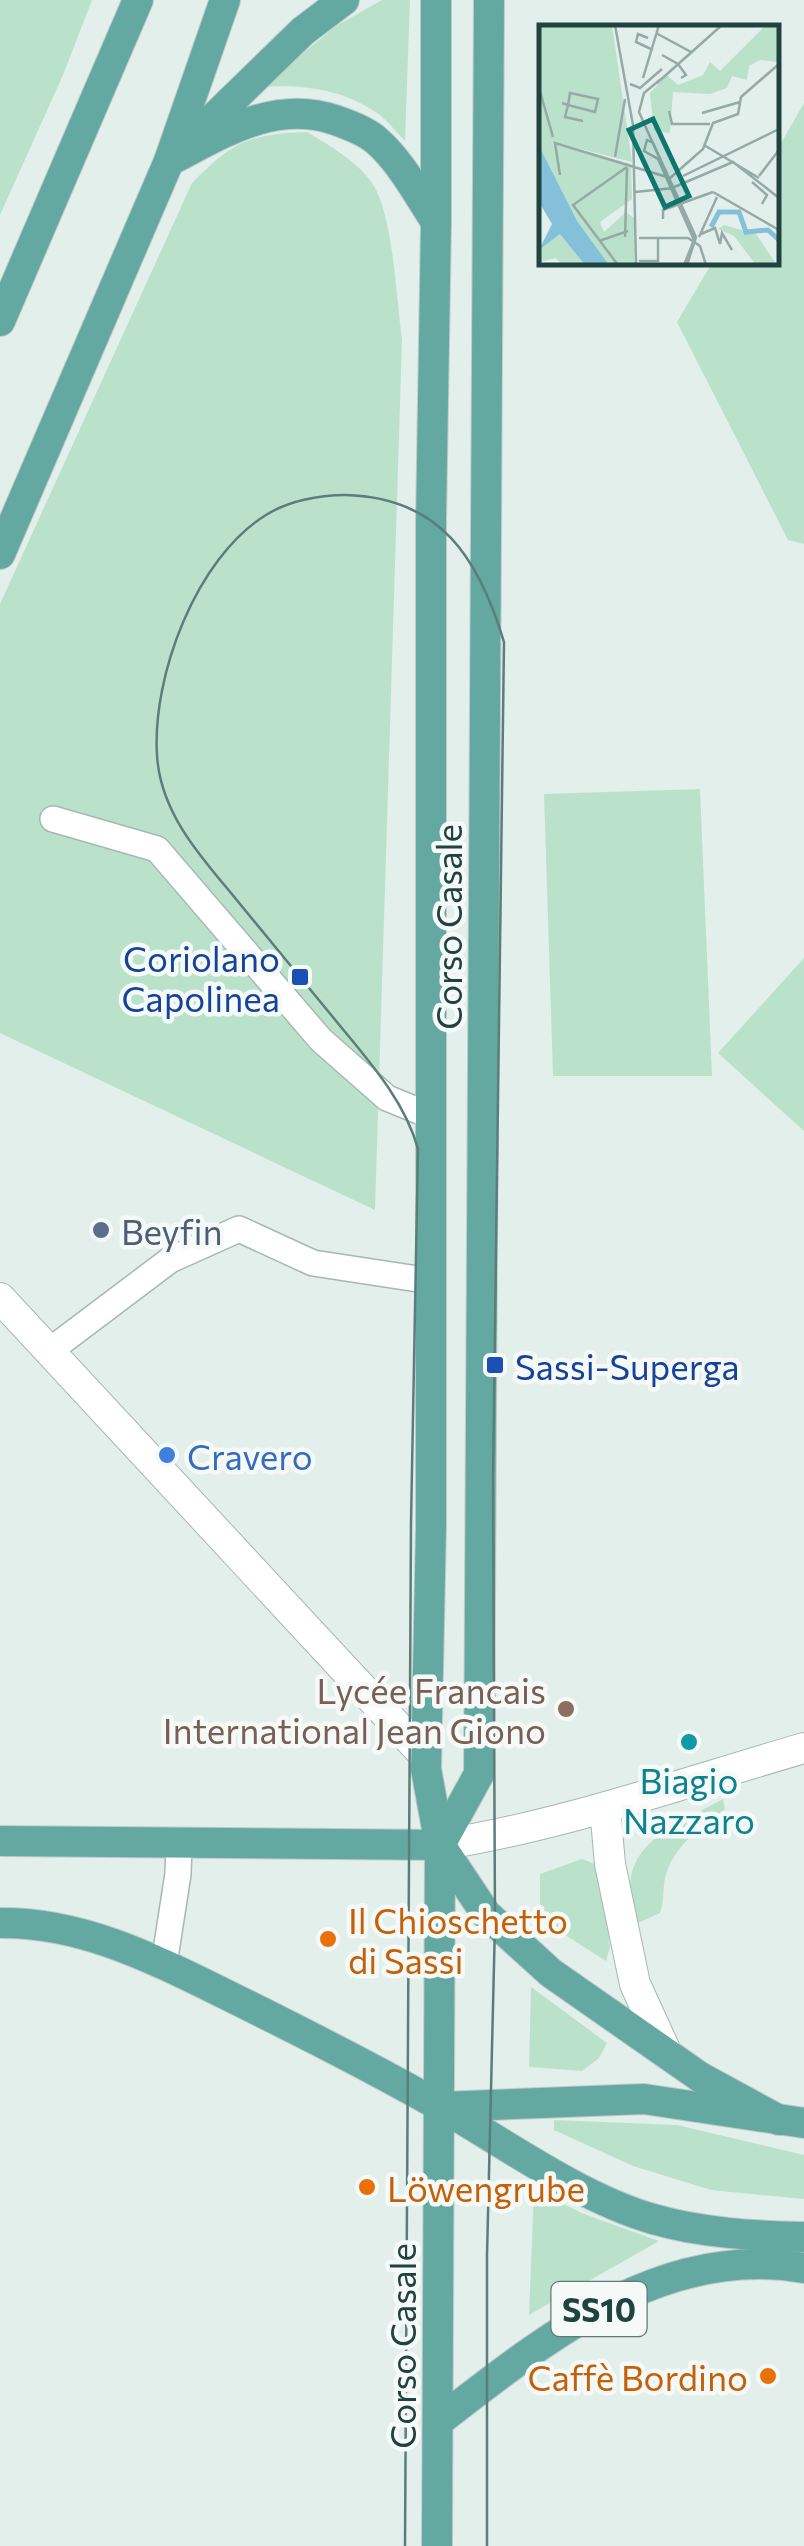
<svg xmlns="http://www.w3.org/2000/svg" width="804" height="2546" viewBox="0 0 804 2546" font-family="Commissioner,sans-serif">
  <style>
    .green { fill: #bae2cb }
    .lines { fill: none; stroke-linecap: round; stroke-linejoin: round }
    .service-casing { stroke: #a5b8b4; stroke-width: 28 }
    .minor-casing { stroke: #a5b8b4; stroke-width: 32 }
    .tertiary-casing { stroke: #a5b8b4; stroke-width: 32 }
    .primary-casing { stroke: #c1cac9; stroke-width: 32 }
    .service { stroke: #fff; stroke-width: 25 }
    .minor { stroke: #fff; stroke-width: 30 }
    .tertiary { stroke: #fff; stroke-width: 30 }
    .primary { stroke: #63a9a2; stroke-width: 30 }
    .tram { stroke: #5b7e7a; stroke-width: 2.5 }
    .transit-dot { fill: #1a4fb4; stroke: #f5faf8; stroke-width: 4 }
    .service-dot { fill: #5c6f8a; stroke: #f5faf8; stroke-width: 4 }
    .shop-dot { fill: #3f7fe0; stroke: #f5faf8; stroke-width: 4 }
    .education-dot { fill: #8d6e63; stroke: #f5faf8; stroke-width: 4 }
    .culture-dot { fill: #0f9aa8; stroke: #f5faf8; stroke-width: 4 }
    .food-dot { fill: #e8710a; stroke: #f5faf8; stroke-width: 4 }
    .labels { text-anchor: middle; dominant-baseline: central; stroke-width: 9; stroke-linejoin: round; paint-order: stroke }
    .shield { fill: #f5faf8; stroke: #607a76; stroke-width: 2.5 }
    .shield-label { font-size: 32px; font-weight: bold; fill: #20433f }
    .street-label { font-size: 35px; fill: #20433f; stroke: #f5faf8 }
    .transit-label { font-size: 35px; fill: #164399; stroke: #f5faf8; text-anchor: end }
    .service-label { font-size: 35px; fill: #4e5e75; stroke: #f5faf8; text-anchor: start }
    .shop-label { font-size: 35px; fill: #366cbe; stroke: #f5faf8; text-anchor: start }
    .education-label { font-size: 35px; fill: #785e54; stroke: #f5faf8; text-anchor: end }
    .culture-label { font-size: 35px; fill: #0d838f; stroke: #f5faf8 }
    .food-label { font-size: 35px; fill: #c56008; stroke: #f5faf8; text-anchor: start }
    .inset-river { fill: none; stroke: #85c0da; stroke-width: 5 }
    .inset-road { fill: none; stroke: #95aaa6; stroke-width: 2.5 }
    .view { fill: #0f766e; fill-opacity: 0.15; stroke: #0f766e; stroke-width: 5 }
    .inset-edge { fill: none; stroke: #20433f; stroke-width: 5 }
  </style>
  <rect width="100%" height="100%" fill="#e3efeb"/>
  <!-- green -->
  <g class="green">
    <path d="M0,0H92L63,75L0,215Z"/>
    <path d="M382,0H410L405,141C396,132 387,120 377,113C343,89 301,84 262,87L336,26Z"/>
    <path d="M804,103V544L788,540L677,322L712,263L776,262L777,150Z"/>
    <path d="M307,132C329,145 367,167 377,192C394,229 396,297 402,339L375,1210L0,1033V604L192,183C233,142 248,134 307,132Z"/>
    <path d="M700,789L712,1076H553L544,794Z"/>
    <path d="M804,958V1131L718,1053Z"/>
    <path d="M723,1799L725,1809C702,1826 675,1845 666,1874C662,1887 665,1900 660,1913L638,1923C608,1848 670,1828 723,1799Z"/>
    <path d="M582,1859L600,1866L610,1947L606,1961L540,1919V1874Z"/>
    <path d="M531,1987L607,2043L599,2058L582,2071L529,2067Z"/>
    <path d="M554,2120L677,2125L804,2155V2199L711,2190L633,2166L554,2130Z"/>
    <path d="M534,2190L584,2214L659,2241L529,2315Z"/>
  </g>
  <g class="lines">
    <!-- service casing -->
    <g class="service-casing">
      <g id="service">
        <path d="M53,819L157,849L321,1040L387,1098L431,1116"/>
        <path d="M48,1352L170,1260L239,1229L313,1263L431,1281"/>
        <path d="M164,1964L178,1874L179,1844"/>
      </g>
    </g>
    <!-- minor casing -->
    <g class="minor-casing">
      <g id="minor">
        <path d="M0,1298L426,1757"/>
        <path d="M605,1808L610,1864L635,1984L667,2054"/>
      </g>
    </g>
    <!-- tertiary casing -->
    <g class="tertiary-casing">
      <path id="tertiary" d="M440,1845C564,1825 683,1783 804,1748"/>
    </g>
    <!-- primary casing -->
    <g class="primary-casing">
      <g id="primary">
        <path d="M436,0V222L431,520V1526L426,1769L440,1845L437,2546"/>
        <path d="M193,138L303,31L344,0"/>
        <path d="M169,161C222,134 274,99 335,120C349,125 366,131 377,141C401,162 419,196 436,222"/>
        <path d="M0,321L138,0"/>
        <path d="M0,554L169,161L225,0"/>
        <path d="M0,1841L440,1845"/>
        <path d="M440,1845L479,1774L489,0"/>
        <path d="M440,1845L486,1914L551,1973L700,2077L779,2120"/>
        <path d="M0,1923C81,1922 152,1958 223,1993C298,2030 372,2067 445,2109C508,2146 583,2199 653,2219C701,2233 755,2236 804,2237"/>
        <path d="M441,2107L644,2099L804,2123"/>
        <path d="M439,2421C544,2340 661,2243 804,2268"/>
      </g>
    </g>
    <!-- service -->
    <use href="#service" class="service"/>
    <!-- minor -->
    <use href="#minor" class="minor"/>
    <!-- tertiary -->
    <use href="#tertiary" class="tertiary"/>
    <!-- primary -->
    <use href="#primary" class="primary"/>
    <!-- tram -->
    <path class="tram" d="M405,2546L411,1523L418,1149C404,1098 365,1057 332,1016C298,975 265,934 231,893C197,853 160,810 157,755C152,676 196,558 266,515C288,501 319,495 345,495C441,497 479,559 504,642L493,1480L495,1923L487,2256V2546"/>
  </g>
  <!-- markers -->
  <g class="transit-dot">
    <rect x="290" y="967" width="20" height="20" rx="5"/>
    <rect x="485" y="1355" width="20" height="20" rx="5"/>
  </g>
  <circle class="service-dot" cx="101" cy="1230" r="10"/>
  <circle class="shop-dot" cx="167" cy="1455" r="10"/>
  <circle class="education-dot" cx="566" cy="1709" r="10"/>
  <circle class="culture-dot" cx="689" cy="1742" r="10"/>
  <g class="food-dot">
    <circle cx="328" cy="1939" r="10"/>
    <circle cx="367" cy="2187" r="10"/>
    <circle cx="768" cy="2376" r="10"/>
  </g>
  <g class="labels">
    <!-- shield labels -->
    <rect class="shield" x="551.5" y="2282" width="95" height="54" rx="8"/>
    <g class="shield-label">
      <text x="599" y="2309">SS10</text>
    </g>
    <!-- street labels -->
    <g class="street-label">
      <text transform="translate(447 927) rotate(-90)">Corso Casale</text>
      <text transform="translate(401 2346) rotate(-90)">Corso Casale</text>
    </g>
    <!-- transit labels -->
    <g class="transit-label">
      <text x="280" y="957">Coriolano<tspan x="280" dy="40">Capolinea</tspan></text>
      <text x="515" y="1365" text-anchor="start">Sassi-Superga</text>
    </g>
    <!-- service labels -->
    <g class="service-label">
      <text x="121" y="1230">Beyfin</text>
    </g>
    <!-- shop labels -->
    <g class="shop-label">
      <text x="187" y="1455">Cravero</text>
    </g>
    <!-- education labels -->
    <g class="education-label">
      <text x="546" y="1689">Lycée Francais<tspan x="546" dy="40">International Jean Giono</tspan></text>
    </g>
    <!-- culture labels -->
    <g class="culture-label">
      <text x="689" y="1779">Biagio<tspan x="689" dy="40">Nazzaro</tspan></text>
    </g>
    <!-- food labels -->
    <g class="food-label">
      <text x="348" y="1919">Il Chioschetto<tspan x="348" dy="40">di Sassi</tspan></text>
      <text x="387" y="2187">Löwengrube</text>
      <text x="748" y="2376" text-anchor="end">Caffè Bordino</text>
    </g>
  </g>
  <!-- overview -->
  <g transform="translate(539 25)">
    <rect width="240" height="240" fill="#e3efeb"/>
    <path d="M0,0H73L93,137L18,118L92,139L93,174L61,197L65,207L87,187L95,193V240H67L34,194L0,121ZM227,0H240V37L221,35L210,41L208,55L193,51L188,63L171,69L134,67L131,108L115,106L111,68L128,50L139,60L164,50L171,37L181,46ZM185,200L217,209L238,240H217L195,211L179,204ZM21,209L31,219L45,240H23L17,233L0,237V225Z" fill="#bae2cb"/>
    <path d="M0,121L38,196L70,240H46L21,209L0,225L13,199L0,177Z" fill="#85c0da"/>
    <path class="inset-river" d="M172,202L180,187H200L207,207L229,205L240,215"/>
    <path class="inset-road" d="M76,0L94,100L97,240M117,8L152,27M109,13L99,9L97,17L112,24M123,30L139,39L147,50L142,53M104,53L120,0M122,54L105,68L100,87L156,213L146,240M118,58L183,0M91,59L101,63L123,44M0,63L14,112M23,78L29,80L56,87L59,74L31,68L29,80L26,92L44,96M130,86L133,99H171M163,88L201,77M165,120L220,153M76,132L86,74M21,150L16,118L128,152M144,151L240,104M220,151L240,125M130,154L164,124L174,98L199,89L202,72L240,39M213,157L228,170L223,179M133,163L194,137L240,173M96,167L135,163M174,167L240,205M124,194V185L174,167M162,209L176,203L181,219L183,208L193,225M86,212L88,143M160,212L178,172M100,213H149L161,221L167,240M60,216L89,206M100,236H119V213M79,240L34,180L88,142M145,240L155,215L119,134L105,126L108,115L114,118L157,212L148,240"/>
    <path class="view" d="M114,94L150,171L126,182L90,105Z"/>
    <rect width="240" height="240" class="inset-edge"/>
  </g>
</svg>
